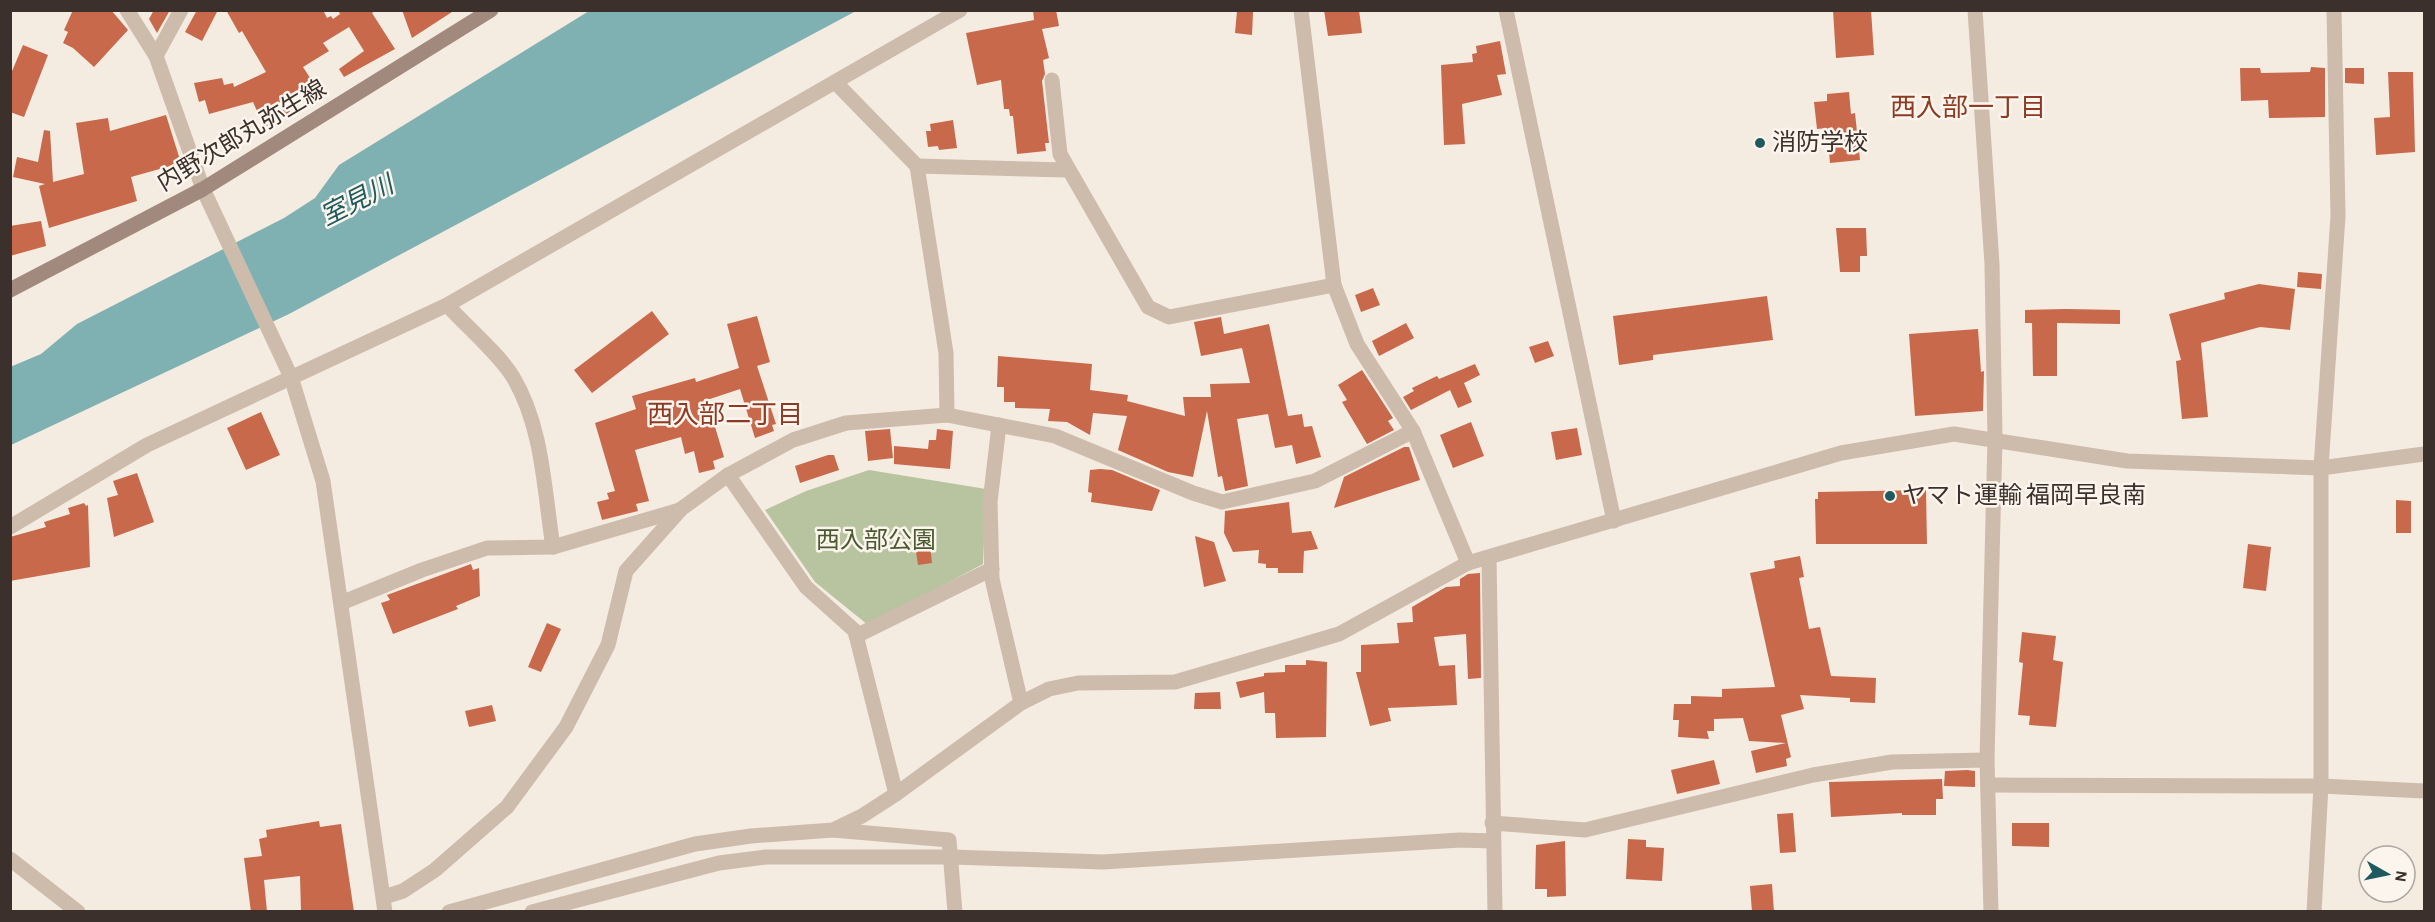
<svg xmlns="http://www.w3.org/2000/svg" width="2435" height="922" viewBox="0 0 2435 922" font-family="'Alegreya Sans','Noto Sans JP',sans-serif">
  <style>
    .green { fill: #b8c4a0 }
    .water { fill: #7fb0b2 }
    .building { fill: #c8694b }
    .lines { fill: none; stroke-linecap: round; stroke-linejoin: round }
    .minor { stroke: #cdbbac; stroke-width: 15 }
    .tertiary { stroke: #cdbbac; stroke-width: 15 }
    .secondary { stroke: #a18a7d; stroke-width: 15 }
    .poi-dot { fill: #1f5a5e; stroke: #fbf5ee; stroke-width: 2 }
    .labels { text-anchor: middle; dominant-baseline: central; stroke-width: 5; stroke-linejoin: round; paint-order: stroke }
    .street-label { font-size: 24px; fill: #3b302b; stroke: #fbf5ee }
    .poi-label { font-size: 24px; fill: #3b302b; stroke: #fbf5ee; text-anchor: start }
    .park-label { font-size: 24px; fill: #4a5a2e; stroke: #fbf5ee }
    .neighbourhood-label { font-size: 26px; fill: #8c3b22; stroke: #fbf5ee }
    .water-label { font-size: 26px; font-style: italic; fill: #1f5a5e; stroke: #fbf5ee }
  </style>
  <rect width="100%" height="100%" fill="#f4ebe1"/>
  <!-- green -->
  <path class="green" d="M869,470L986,489L983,564L868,625L815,582L765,510L806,491Z"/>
  <!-- water -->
  <path class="water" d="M589,11H856L289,314L11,445L10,367L41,354L77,324L284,218L315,198L339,165Z"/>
  <!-- building -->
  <g class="building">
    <path d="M73,10H111L128,30L94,67L73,48L63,43L68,32L64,30Z"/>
    <path d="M154,10H170L157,33L149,19Z"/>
    <path d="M197,10H218L202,41L185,32Z"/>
    <path d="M226,10H323L327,18L331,16L333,19L340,14L338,10H376L372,13L395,49L344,77L339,69L364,51L349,27L323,43L329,51L303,67L314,84L286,102L291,115L264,127L253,102L209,114L205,100L199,102L194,83L222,78L224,85L233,83L234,87L266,72L242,31L239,33Z"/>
    <path d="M402,10H455L412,38Z"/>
    <path d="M1033,10H1056L1059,26L1042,29L1049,58L1043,60L1045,74L1042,81L1049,143H1045L1046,151L1017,154L1013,116H1010L1009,109H1004L1001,80L977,85L966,33L1034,20Z"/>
    <path d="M1324,10H1359L1362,33L1328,36Z"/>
    <path d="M1833,10H1871L1874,55L1836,58Z"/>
    <path d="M1237,11L1253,12L1252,35L1235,33Z"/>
    <path d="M1500,41L1506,74L1497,75L1502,95L1462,104L1465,144L1444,145L1441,65L1473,62L1472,54L1477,53L1476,46Z"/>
    <path d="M23,45L48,55L24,117L10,112V76Z"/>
    <path d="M2311,67L2325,68V117L2269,118L2268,100L2241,101L2240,68H2260L2261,73L2310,72Z"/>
    <path d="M2345,68H2364V84L2345,83Z"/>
    <path d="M2388,72H2413L2415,152L2376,155L2374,118L2390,117Z"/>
    <path d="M1849,92L1851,114L1855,113L1860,160L1830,163L1827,128L1817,129L1814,102L1827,101V94Z"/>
    <path d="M166,115L181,163L131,177L137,201L49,228L39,186L45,184L13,177L17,157L38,162L44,130L50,131L53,182L84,174L76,123L108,118L110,131Z"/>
    <path d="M953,120L957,148L939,150L938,146L928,147L926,131H931L930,124Z"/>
    <path d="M41,221L46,246L10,256V226Z"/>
    <path d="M1836,228H1866L1867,256H1860V272H1840Z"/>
    <path d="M2298,272L2322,274L2321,289L2297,287Z"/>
    <path d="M2259,284L2295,289L2290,330L2260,327L2201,343L2208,417L2182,419L2176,361L2181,360L2169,314L2225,299L2224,293Z"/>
    <path d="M1373,288L1380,305L1361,312L1355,295Z"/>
    <path d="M1767,296L1773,340L1653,355V360L1619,365L1613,316Z"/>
    <path d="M2066,309L2120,310V324L2057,323V376H2033L2032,323H2025V310Z"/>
    <path d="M652,311L669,334L592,393L574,370Z"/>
    <path d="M757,316L770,362L757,366L776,424L772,425L774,431L755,438L740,389L707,400L724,457L713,461L715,469L699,473L694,451L685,454L681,437L635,450L649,501L636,504L638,511L602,520L597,502L609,499L607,493L615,491L595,423L636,409L632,396L695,378L696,382L739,368L727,324Z"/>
    <path d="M1221,317L1224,334L1269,324L1288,416L1302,414L1304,427L1312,426L1321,457L1296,464L1292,445L1275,448L1268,414L1237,419L1248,486L1225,491L1222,476L1218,477L1207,411L1193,477L1168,472L1118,450L1127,416L1093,413L1090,435L1067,422L1048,421L1050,409L1015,408V402H1004V387H997L998,356L1092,364L1090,390L1128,395L1127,401L1185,416L1183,397H1211L1210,384L1250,383L1242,348L1201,356L1194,322Z"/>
    <path d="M1406,323L1414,338L1379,356L1372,341Z"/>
    <path d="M1978,329L1981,372L1984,371L1983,411L1915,416L1909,334Z"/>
    <path d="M1548,341L1554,356L1535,363L1529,347Z"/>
    <path d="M1475,364L1480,375L1464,383L1472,402L1458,408L1450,390L1411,410L1403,397L1414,391L1412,388L1437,376L1439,379Z"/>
    <path d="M1362,370L1393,418L1388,421L1394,430L1367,444L1342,402L1347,400L1338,385Z"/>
    <path d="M261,412L280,455L246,470L227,428Z"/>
    <path d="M1471,422L1484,456L1453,468L1440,435Z"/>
    <path d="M1577,428L1582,455L1556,460L1551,432Z"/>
    <path d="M890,429L893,458L868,461L865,431Z"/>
    <path d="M937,429L953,431L950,469L894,464V446L928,449L929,440H936Z"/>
    <path d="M1404,447H1409L1420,480L1334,508L1344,477Z"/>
    <path d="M828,455H834L839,470L800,483L795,466Z"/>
    <path d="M1100,469L1112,470L1160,490L1152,511L1091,502L1092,493L1088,492L1090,470Z"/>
    <path d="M137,473L154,522L114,537L107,498L118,495L113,481Z"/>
    <path d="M1926,490L1927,544H1816L1815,499H1818V492Z"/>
    <path d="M2396,500L2411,501V533H2396Z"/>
    <path d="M1289,502L1292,533L1311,531L1318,549L1304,551L1303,573H1278V568H1266V564L1258,563L1259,550L1233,552L1224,533L1225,511Z"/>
    <path d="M84,503L86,506L88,505L90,567L10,581V537L46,527L44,522L70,514L68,508Z"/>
    <path d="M1195,536L1214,542L1226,581L1204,587Z"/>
    <path d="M930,544L932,563L918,565L915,545Z"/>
    <path d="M2248,544L2271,547L2266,591L2243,588Z"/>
    <path d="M1800,556L1804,577L1799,578L1809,629L1820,627L1831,676L1876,678L1875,703L1850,702V698L1800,695L1804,709L1781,715L1791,757L1786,759L1787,766L1756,773L1751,751L1786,743L1749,741L1743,718L1714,719V731H1707L1709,739L1678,737L1679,720H1673L1674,704H1691V696L1722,697V689L1775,687L1750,573L1775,568L1774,561Z"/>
    <path d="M471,564L473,570L479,568L480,596L456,606L458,609L393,634L381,603L390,600L387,595Z"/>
    <path d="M1480,573L1481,678L1468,679L1466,634L1434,637L1439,666L1455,665L1457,705L1388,708L1391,721L1370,726L1356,672H1361V645L1399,643L1397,623L1413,622L1412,607L1446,587L1460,586V579L1468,574Z"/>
    <path d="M547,623L561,629L541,672L528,667Z"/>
    <path d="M2022,632L2056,636L2053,660L2063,662L2056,727L2029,725L2030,716L2018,715L2023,663L2019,662Z"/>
    <path d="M1306,660L1327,662L1326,737L1276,738L1275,713H1265L1264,692L1240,698L1236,682L1264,676V673L1285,672V665H1306Z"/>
    <path d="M1220,692L1221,709H1194L1195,693Z"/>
    <path d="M492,705L496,721L469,727L465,711Z"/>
    <path d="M1714,760L1720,784L1677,794L1671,770Z"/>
    <path d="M1967,770L1975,771V787L1944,786L1945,771Z"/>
    <path d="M1942,779L1943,799H1936V815H1902V813L1831,817L1829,782Z"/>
    <path d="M1793,813L1796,852L1780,853L1777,814Z"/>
    <path d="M319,821L320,827L341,824L354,912H301L300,876L264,880L267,912H251L244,858L262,856L259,839L267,837L266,830Z"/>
    <path d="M2012,823H2049V847L2012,846Z"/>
    <path d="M1628,839L1646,840V847L1664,848L1662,881L1626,879Z"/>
    <path d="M1565,841L1566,896L1547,897V889H1535L1536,845Z"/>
    <path d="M1772,884L1774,912H1752L1750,886Z"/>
  </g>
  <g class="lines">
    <!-- minor -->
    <g class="minor">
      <path d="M127,10L156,56L203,189"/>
      <path d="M1301,10L1334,285L1357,344L1413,431L1468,563"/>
      <path d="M1506,10L1614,521"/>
      <path d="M1975,10L1992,264L1995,439"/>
      <path d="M156,56L181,10"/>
      <path d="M1052,80L1060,154L1148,307L1169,317L1334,285"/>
      <path d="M835,82L917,166L946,353L947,415"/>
      <path d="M917,166L1067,170"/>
      <path d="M999,425L990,502L992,579L1021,703"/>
      <path d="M728,475L806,587L855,631L896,794"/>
      <path d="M10,527L147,445L447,305L960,10"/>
      <path d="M553,547L680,510"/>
      <path d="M1489,558L1495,912"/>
      <path d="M341,603L422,570L487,548L553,547C544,490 543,427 513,377C499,354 466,326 447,305"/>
      <path d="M856,636L992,569"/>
      <path d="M1988,785L2321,786L2424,791"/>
      <path d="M1492,823L1585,830L1813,775L1892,762L1987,760"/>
      <path d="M833,830L949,840L955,912"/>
      <path d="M10,859L78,912"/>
      <path d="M384,897L403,891L435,870L507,807L566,727L608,645L626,571L681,509L728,475L793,440L846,423L947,415L1055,436L1193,493L1222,502L1315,481L1413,431"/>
      <path d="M532,912L719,863L766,857H952L1103,862L1460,840L1493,841"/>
      <path d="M2314,912L2321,786V468L2338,216L2334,10"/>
    </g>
    <!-- tertiary -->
    <g class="tertiary">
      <path d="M203,189L291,377L323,481L385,912"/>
      <path d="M449,912L695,844L751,836L833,830L862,816L896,794L1021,703L1049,689L1078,683L1175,682L1339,634L1468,563L1841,453L1954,434L2127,461L2321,468L2424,454"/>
      <path d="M1991,912L1987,760L1995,439"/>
    </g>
    <!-- secondary -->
    <path class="secondary" d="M10,290L203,189L491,10"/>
  </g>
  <!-- markers -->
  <g class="poi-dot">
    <circle cx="1760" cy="143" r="6"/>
    <circle cx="1890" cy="496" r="6"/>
  </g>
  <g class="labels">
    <!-- street labels -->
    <g class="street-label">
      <text transform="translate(242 136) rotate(-31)">内野次郎丸弥生線</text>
    </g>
    <!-- poi labels -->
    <g class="poi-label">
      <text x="1772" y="143">消防学校</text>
      <text x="1902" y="496">ヤマト運輸 福岡早良南</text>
    </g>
    <!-- park labels -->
    <g class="park-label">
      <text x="876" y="541">西入部公園</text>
    </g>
    <!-- neighbourhood labels -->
    <g class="neighbourhood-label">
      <text x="1968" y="108">西入部一丁目</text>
      <text x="725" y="415">西入部二丁目</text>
    </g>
    <!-- water labels -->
    <g class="water-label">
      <text transform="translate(357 201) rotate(-27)">室見川</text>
    </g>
  </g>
  <!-- border -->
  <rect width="2435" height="922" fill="none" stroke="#3b302b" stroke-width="24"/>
  <!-- north arrow -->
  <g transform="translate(2387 874) rotate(99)"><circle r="28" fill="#fbf5ee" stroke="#aea6a0" stroke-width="1.5"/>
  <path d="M0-4.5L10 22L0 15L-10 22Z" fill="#1f5a5e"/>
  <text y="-9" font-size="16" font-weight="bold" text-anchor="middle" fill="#3b302b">N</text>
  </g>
</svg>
